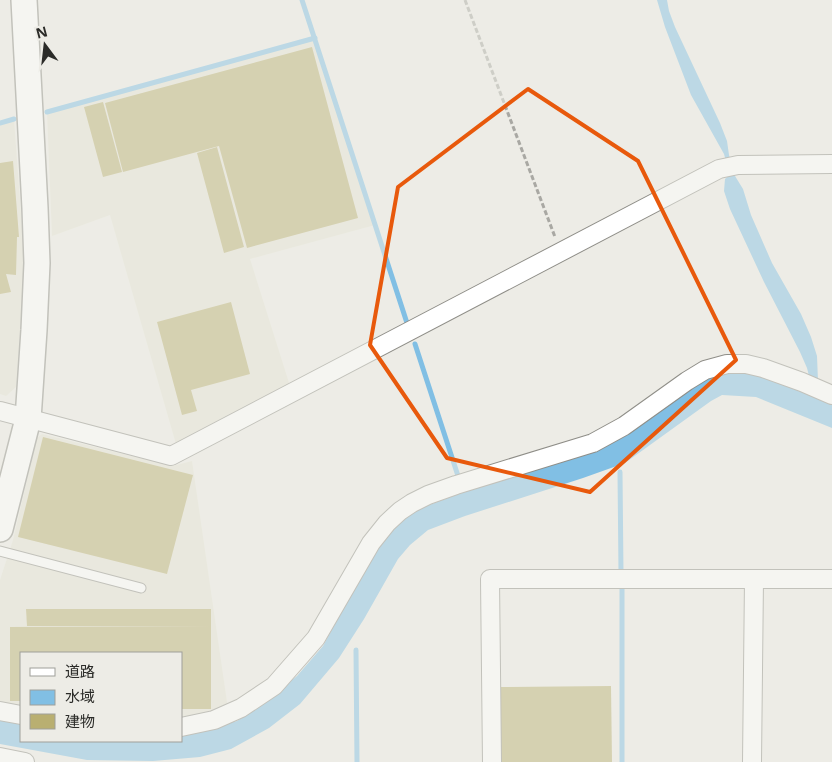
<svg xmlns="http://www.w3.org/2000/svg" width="832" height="762" viewBox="0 0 832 762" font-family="'Open Sans','Noto Sans JP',sans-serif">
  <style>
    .built { fill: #e5e3d5 }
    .water { fill: #81bfe4 }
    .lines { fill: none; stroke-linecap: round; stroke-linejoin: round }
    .stream { stroke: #81bfe4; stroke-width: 5 }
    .building { fill: #b9af71 }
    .lane-casing { stroke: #8f8e88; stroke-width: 11 }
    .street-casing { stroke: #8f8e88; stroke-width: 20 }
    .secondary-casing { stroke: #8f8e88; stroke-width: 28 }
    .path { stroke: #a9a8a3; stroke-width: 3; stroke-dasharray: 5 2.5; stroke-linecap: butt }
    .lane { stroke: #fff; stroke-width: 9 }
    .street { stroke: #fff; stroke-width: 18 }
    .secondary { stroke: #fff; stroke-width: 25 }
    .marked { fill: none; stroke: #e8590c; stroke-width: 4; stroke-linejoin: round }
  </style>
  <rect width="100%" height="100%" fill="#edece6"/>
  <!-- built -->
  <g class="built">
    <path d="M315,38L375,225L250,259L290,386L176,444L110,215L52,236L47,112Z"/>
    <path d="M14,119L22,228L24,274L16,387L6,396L0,394V123Z"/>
    <path d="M42,434L172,466L192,461L228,709L181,723V653H21V711L0,707V580L13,540L37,438Z"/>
  </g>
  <!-- water -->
  <path class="water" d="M657,0H667L669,11L675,27L720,123L727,141L729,155L735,176L743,189L751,215L772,263L801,314L811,337L817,356L818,381L832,402V428L756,397L722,395L711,401L625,463L583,478L465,516L428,530L410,545L398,559L364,619L339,658L300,704L269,728L231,749L200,757L153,761L87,760L0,744V718L21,723V741H181V734L198,732L237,721L260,706L297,676L323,646L363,572L395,525L418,509L467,491L570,458L597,451L629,434L696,383L719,371L809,376L807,368L800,352L764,282L730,209L724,191L725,179L728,176L727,165L724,154L691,95L665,27Z"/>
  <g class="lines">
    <!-- stream -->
    <g class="stream">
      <path d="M302,0L407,323"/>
      <path d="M47,112L315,38"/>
      <path d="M0,123L14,119"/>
      <path d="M415,344L459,479"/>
      <path d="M620,472L621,573"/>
      <path d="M356,650L357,762"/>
      <path d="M622,762V589"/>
    </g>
  </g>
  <!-- building -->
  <g class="building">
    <path d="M312,47L358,218L247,248L219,146L123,172L105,103Z"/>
    <path d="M103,102L122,172L103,177L84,107Z"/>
    <path d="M217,147L244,247L224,253L197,153Z"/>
    <path d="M13,161L19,237H17L16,275L6,274L11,292L0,294V163Z"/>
    <path d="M231,302L250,374L191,390L197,411L182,415L157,322Z"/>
    <path d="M43,437L193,475L167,574L18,537Z"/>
    <path d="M26,609H211V626H27Z"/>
    <path d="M211,626V709H181V653H21V701H10V627Z"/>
    <path d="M611,686L612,762H501L500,687Z"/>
  </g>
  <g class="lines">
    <!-- lane casing -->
    <g class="lane-casing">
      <path id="lane" d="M0,551L141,588"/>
    </g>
    <!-- street casing -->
    <g class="street-casing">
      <g id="street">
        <path d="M0,411L171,456L719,169L738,165L832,164"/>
        <path d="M0,711L21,715"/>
        <path d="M181,727L214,720L241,708L274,686L316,638L371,543L387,523L400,511L412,503L428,495L456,485L593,443L624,426L687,381L705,370L727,364H746L763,368L802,382L832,395"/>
        <path d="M0,757L25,762"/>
        <path d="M492,762L490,579H832"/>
        <path d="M752,762L754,579"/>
      </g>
    </g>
    <!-- secondary casing -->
    <g class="secondary-casing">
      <path id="secondary" d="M0,529L28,419L34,330L37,263L35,208L24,0"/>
    </g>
    <!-- path -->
    <path class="path" d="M465,0L555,237"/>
    <!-- lane -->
    <use href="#lane" class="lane"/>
    <!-- street -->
    <use href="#street" class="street"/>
    <!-- secondary -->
    <use href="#secondary" class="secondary"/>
  </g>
  <!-- marked area -->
  <path d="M0 0H832V762H0ZM528,89L638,161L736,360L590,492L447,458L370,345L398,187Z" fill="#edece6" fill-opacity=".55" fill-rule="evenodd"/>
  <path class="marked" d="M528,89L638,161L736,360L590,492L447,458L370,345L398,187Z"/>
  <!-- legend -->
  <rect x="20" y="652" width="162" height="90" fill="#edece6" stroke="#9f9f9a"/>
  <rect x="30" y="668" width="25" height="8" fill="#ffffff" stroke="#9f9f9a"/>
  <text x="65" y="677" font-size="15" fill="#2b2b28">道路</text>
  <rect x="30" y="690" width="25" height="15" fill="#81bfe4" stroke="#9f9f9a"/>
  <text x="65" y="702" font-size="15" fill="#2b2b28">水域</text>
  <rect x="30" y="714" width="25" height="15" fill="#b9af71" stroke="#9f9f9a"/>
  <text x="65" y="727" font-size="15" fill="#2b2b28">建物</text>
  <!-- north arrow -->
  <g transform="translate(45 45) rotate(345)" stroke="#edece6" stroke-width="4" paint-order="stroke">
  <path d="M0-4L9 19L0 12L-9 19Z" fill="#2b2b28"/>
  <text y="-8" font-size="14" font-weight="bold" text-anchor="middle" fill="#2b2b28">N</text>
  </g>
</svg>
